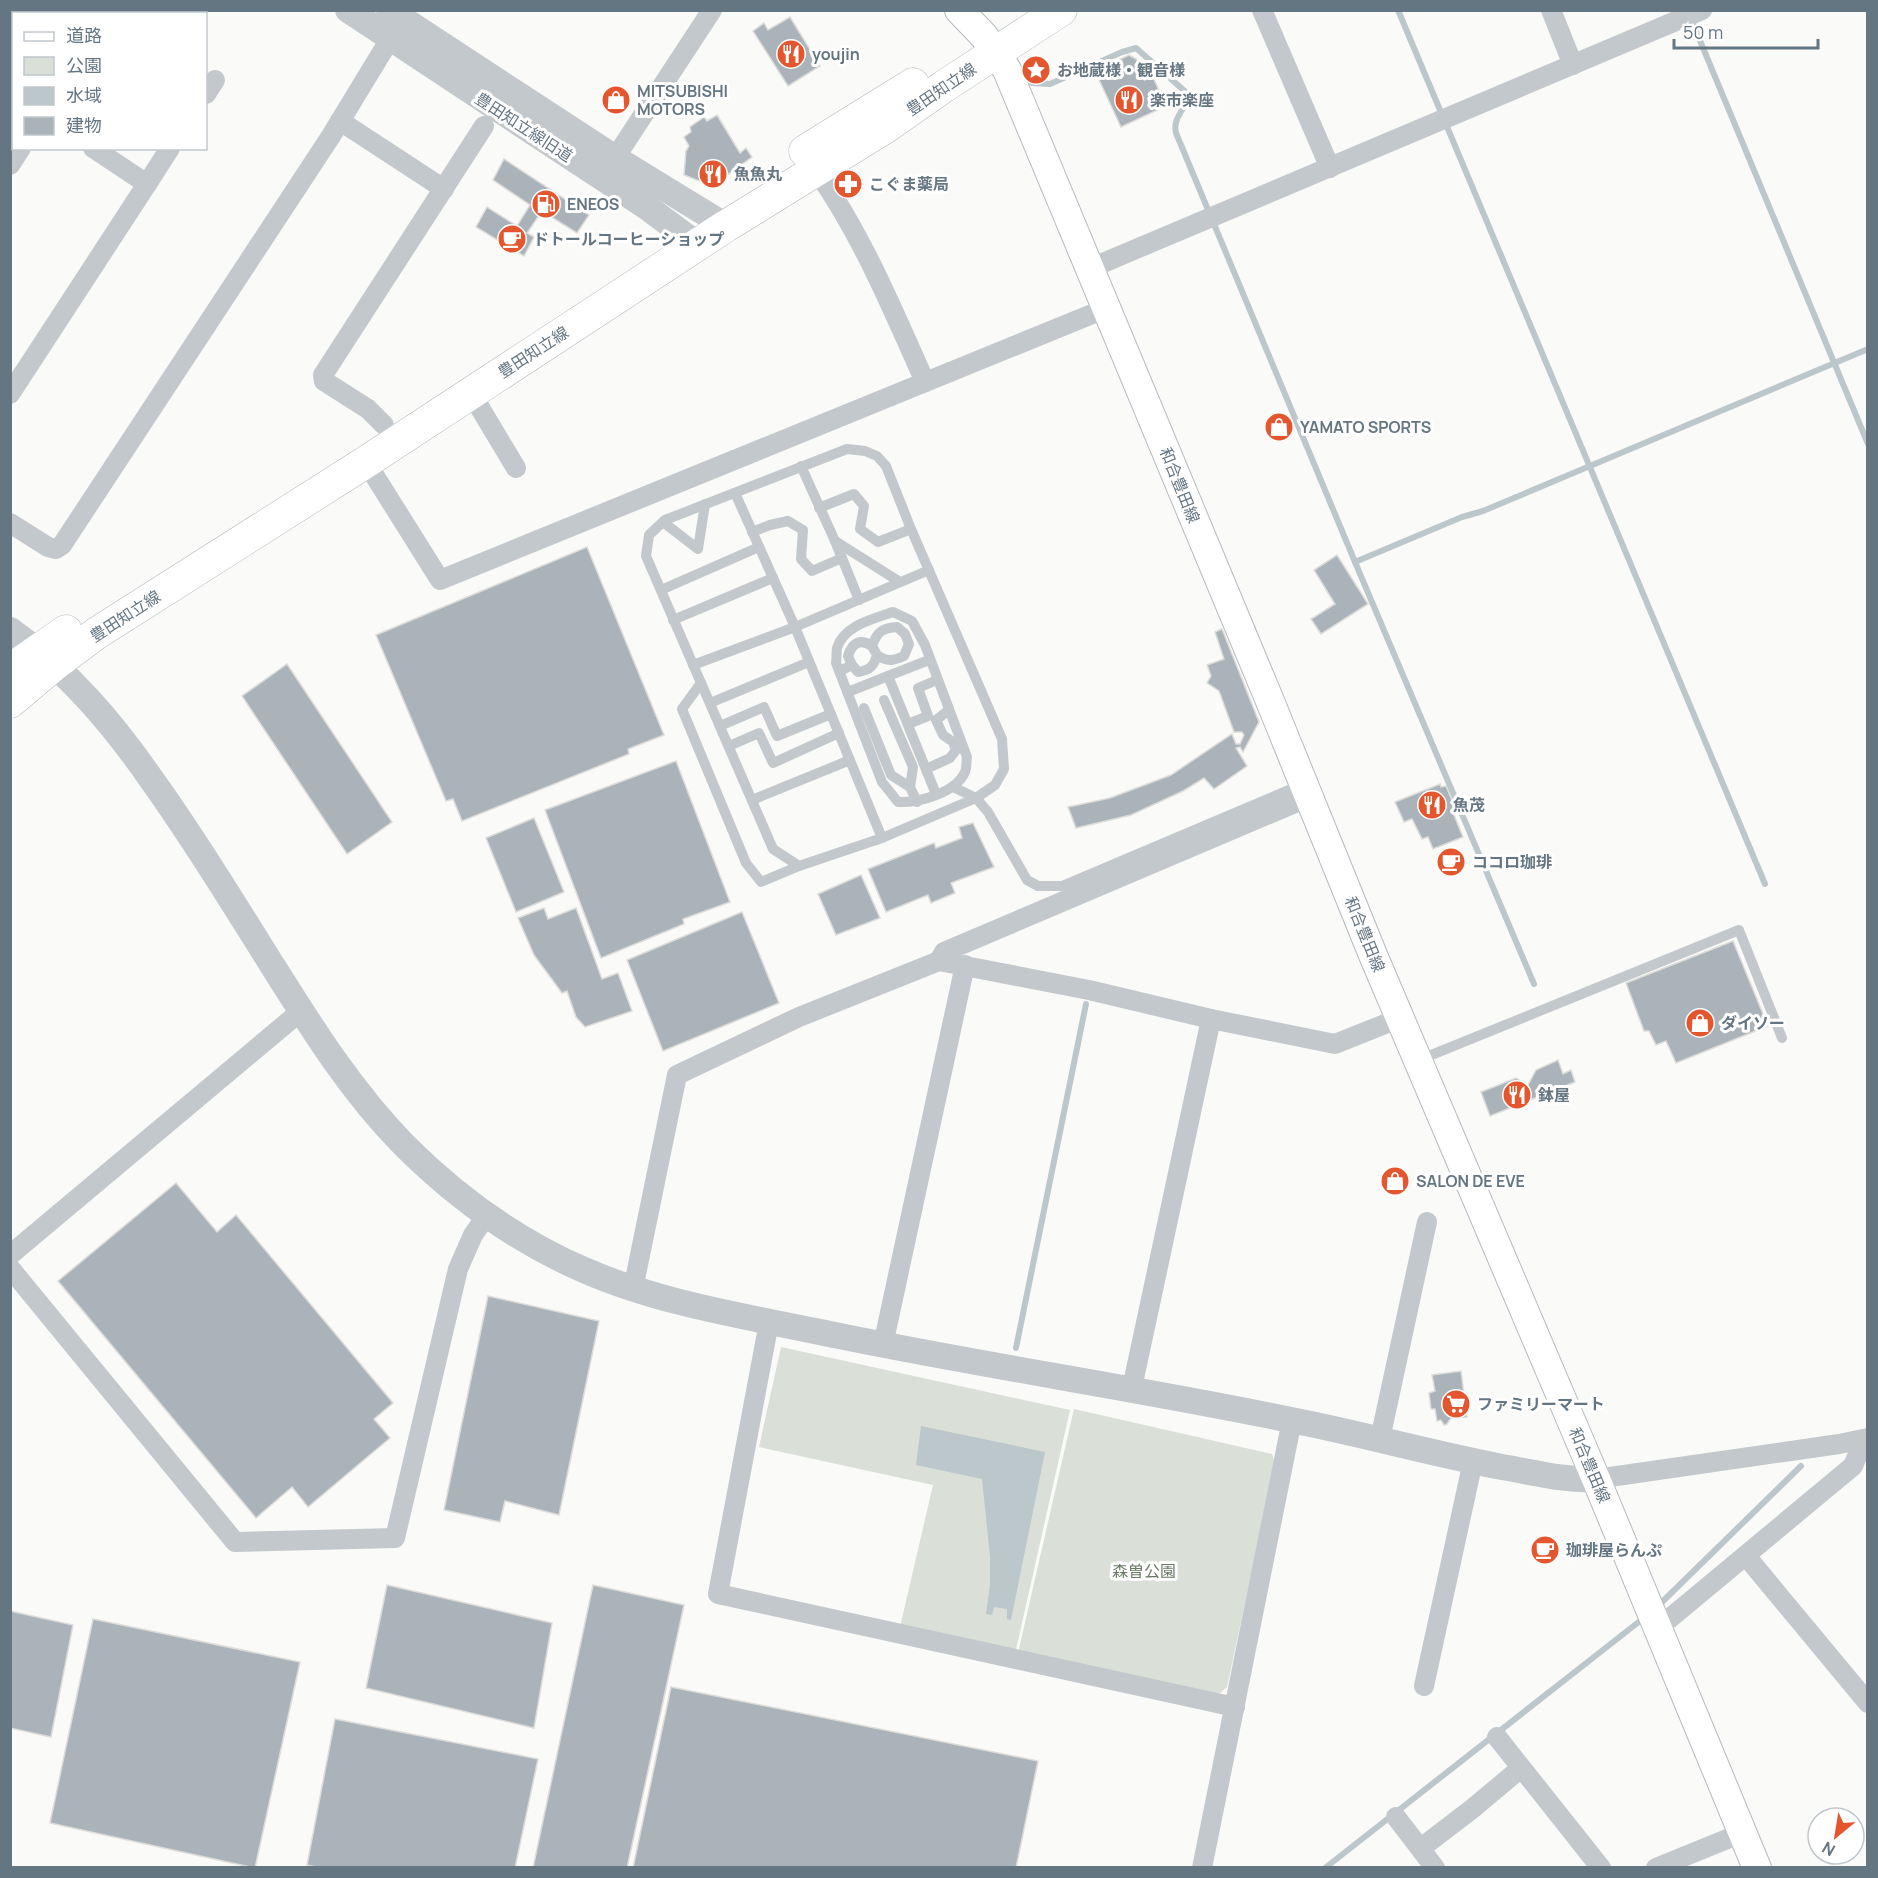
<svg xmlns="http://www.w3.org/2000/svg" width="1878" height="1878" viewBox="0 0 1878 1878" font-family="Manrope,'Noto Sans JP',sans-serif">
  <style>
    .green { fill: #dadfd7 }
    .water { fill: #bbc7cb }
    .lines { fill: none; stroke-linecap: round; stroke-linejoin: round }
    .stream { stroke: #bbc7cb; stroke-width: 6 }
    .building { fill: #aab3b9; stroke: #dcdcda; stroke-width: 1.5 }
    .secondary-casing { stroke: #b3babf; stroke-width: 30 }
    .primary-casing { stroke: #b5babe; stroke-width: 33 }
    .service { stroke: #c3c8cc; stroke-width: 10 }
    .minor { stroke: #c3c8cc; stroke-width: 20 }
    .tertiary { stroke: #c3c8cc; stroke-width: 26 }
    .secondary { stroke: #fff; stroke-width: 28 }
    .primary { stroke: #fff; stroke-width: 32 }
    .labels { text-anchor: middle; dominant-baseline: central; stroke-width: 6; stroke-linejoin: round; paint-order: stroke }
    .poi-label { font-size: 16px; font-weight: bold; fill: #657683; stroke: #fff; text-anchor: start }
    .street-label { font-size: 16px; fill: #657683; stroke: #fff }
    .park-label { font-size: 16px; fill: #687a64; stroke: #fff }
  </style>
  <rect width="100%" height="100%" fill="#fafaf8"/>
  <!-- green -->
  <g class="green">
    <path d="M781,1347L1070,1410L1015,1654L900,1627L933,1485L759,1447Z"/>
    <path d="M1074,1409L1272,1454L1275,1463L1227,1687L1220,1693H1211L1018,1653Z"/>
  </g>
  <!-- water -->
  <path class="water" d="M921,1426L1045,1452L1011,1620L1007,1619V1609L994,1607L992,1615L986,1614L990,1585V1556L982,1479L916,1465Z"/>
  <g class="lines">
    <!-- stream -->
    <g class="stream">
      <path d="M1398,10L1765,884"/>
      <path d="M1691,19L1868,444"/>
      <path d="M1032,83L1050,84L1122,52L1136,48L1188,94C1187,109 1172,117 1176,133L1355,562L1462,517L1483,511L1868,349"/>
      <path d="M1355,562L1534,984"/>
      <path d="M1016,1348L1086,1004"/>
      <path d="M1658,1606L1801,1466"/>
      <path d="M1325,1868L1645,1617"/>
    </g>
  </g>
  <!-- building -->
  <g class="building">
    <path d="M790,17L820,66L788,86L753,31L764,23L768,30Z"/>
    <path d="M1129,55L1148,66L1166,106L1121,127L1095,71Z"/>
    <path d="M717,115L740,153L746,148L752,157L712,186L684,175L686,151L689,146L684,137L691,132L690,127L704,117L707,121Z"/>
    <path d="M504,159L589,215L577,233L542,211L527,233L534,237L524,256L476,227L487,207L517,226L530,205L493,180Z"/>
    <path d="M587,547L664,735L628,749L629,754L462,821L453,799L446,801L376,635Z"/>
    <path d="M1337,555L1368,604L1321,634L1311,619L1335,604L1314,570Z"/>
    <path d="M1222,629L1259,722L1243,752L1240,747L1236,748L1247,766L1214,789L1204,778L1183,791L1131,815L1076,828L1068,807L1110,798L1171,775L1232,734L1236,744H1240L1244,735L1242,732H1234L1219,691L1207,683L1211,676L1207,665L1224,659L1215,632Z"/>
    <path d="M287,664L392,822L347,854L242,696Z"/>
    <path d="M676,761L730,902L683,919L684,924L601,958L545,810Z"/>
    <path d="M1440,784L1441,787L1446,786L1455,808L1452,810L1463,837L1433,849L1428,837L1422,839L1412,819L1404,822L1395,802Z"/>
    <path d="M534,818L564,892L516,912L486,838Z"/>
    <path d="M973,823L994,867L951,883L955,893L931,903L928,895L886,912L868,869L934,843L936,848L962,838L959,827Z"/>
    <path d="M861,875L880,918L836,935L818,894Z"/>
    <path d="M544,908L548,919L576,908L602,979L618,973L632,1011L585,1027L576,1017L567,991L562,993L534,955L518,918Z"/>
    <path d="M742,912L779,1003L663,1051L627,960Z"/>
    <path d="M1733,941L1768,1026L1676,1063L1666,1041L1656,1045L1649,1031H1644L1626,983Z"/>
    <path d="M1558,1060L1563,1074L1571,1070L1575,1082L1490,1116L1481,1092L1516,1078L1528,1085L1536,1070Z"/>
    <path d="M176,1183L217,1232L236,1215L393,1403L374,1419L390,1438L308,1507L292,1487L256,1518L58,1281Z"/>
    <path d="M488,1296L599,1321L559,1515L505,1501L500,1522L444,1510Z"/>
    <path d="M1461,1371L1467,1417L1451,1418L1447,1424L1444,1425L1441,1420L1437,1421L1435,1409H1431L1429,1393L1435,1391L1432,1375Z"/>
    <path d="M387,1585L552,1623L534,1728L366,1688Z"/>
    <path d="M593,1585L684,1605L627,1868H533Z"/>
    <path d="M10,1611L73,1625L51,1737L10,1728Z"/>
    <path d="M93,1619L300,1662L255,1868L50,1823Z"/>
    <path d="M671,1687L1038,1761L1016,1868H633Z"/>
    <path d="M335,1719L538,1759L515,1868H320L307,1865Z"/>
  </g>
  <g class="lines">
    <!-- secondary casing -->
    <g class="secondary-casing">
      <path id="secondary" d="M959,10L984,36L1007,70L1270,701L1373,955L1596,1479L1757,1868"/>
    </g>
    <!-- primary casing -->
    <g class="primary-casing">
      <g id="primary">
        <path d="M805,151L913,84"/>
        <path d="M10,670L66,631"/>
        <path d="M10,702L54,665L97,633L366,462L726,226L886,127L943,87L1061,10"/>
      </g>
    </g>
    <!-- service -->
    <g class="service">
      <path d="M847,449L865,451L877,456L886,466L911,529L1002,739L1004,769L995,785L976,798L882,838L799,866L773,849L646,556L649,535L665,520Z"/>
      <path d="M801,466L835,541L859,600"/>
      <path d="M735,493L795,627L882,838"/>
      <path d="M819,508L854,494L864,506L860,529L878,542L911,529"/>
      <path d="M663,522L698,549L705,504"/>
      <path d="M752,532L770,525L788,521L803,530L801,559L812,571L842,558"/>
      <path d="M835,541L900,582"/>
      <path d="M661,590L759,547"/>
      <path d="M893,612L912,621L925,645L967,757C966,761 967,768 965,772C956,793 918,803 898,802L882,782L836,663C837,658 836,652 837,648C844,625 874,619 893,612Z"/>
      <path d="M673,620L773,578"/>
      <path d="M929,660L888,676L936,794"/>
      <path d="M693,665L795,627L929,570"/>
      <path d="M852,665L848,656C852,643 860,638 872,646"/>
      <path d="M840,671L852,665L858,672C870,670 874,666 877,655L872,646C877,632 882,628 897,627L905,634L909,644L904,656C893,661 887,662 877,655"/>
      <path d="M701,683L682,709L746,863L761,882L799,866"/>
      <path d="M848,692L888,676"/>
      <path d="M884,700L913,767L910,787"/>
      <path d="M710,703L809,662"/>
      <path d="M864,708L891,775L910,787L917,802"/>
      <path d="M908,724L928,716L918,688L937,680"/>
      <path d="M720,726L764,707L777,736L831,714"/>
      <path d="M729,746L759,733L773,763L839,733"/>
      <path d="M926,769L950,758L956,750L953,742L943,735L936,720L949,710"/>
      <path d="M953,787L976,798L988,812L1027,880L1038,886H1062L1303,784"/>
      <path d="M752,800L850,760"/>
      <path d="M1419,1060L1739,930L1782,1038"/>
    </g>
    <!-- minor -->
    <g class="minor">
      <path d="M1262,10L1330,168"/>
      <path d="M1551,10L1573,65"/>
      <path d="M108,14L110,10"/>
      <path d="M206,94L215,80"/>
      <path d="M340,121L444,189"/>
      <path d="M615,158L712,10"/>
      <path d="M10,165L21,148"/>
      <path d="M816,170C862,235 893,310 925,382"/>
      <path d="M147,184L170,148"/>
      <path d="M1091,268L1702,10"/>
      <path d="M471,393L516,468"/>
      <path d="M10,394L147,184L93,148"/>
      <path d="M384,425L368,409L324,381L323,375L484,126"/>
      <path d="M366,462L440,580L1107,308"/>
      <path d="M10,523L48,547L56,549L62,545L331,136L390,39"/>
      <path d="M939,961L944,952L1309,797"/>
      <path d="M10,1255L301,1011"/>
      <path d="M10,1268L235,1542L395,1538L458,1269L473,1235L487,1215"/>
      <path d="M633,1289L677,1075L799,1017L939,961L1089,990L1211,1019L1335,1044L1400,1018"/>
      <path d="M769,1322L718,1594L1235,1707"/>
      <path d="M883,1345L965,965"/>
      <path d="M1132,1388L1211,1019"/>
      <path d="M1380,1439L1427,1222"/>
      <path d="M1596,1479L1839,1444L1868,1438"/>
      <path d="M1746,1556L1868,1703"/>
      <path d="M1657,1629L1853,1466L1860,1449V1440"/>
      <path d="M1424,1686L1473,1461"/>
      <path d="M1497,1737L1601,1868"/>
      <path d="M1396,1817L1435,1868"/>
      <path d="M1421,1848L1472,1809L1521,1768"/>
      <path d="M1202,1868L1292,1420"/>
      <path d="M1656,1868L1742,1833"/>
    </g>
    <!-- tertiary -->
    <g class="tertiary">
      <path d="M348,10L648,208L698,245"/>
      <path d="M389,10L615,158L726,226"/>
      <path d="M10,630C69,671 114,725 154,783C197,843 235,906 274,968C313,1030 352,1092 404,1145C456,1197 517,1241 584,1270C657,1302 738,1315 815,1331C972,1364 1130,1387 1286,1419C1359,1433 1429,1453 1502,1467C1533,1472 1564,1481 1596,1479"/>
    </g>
    <!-- secondary -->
    <use href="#secondary" class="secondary"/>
    <!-- primary -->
    <use href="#primary" class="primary"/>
  </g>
  <!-- icons -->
  <defs>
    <g id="restaurant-disc" transform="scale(1.5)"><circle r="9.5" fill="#e4572e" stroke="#fff"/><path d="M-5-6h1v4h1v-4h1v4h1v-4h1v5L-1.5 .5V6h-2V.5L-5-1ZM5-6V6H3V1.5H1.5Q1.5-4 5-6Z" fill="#fff"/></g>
    <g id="sight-disc" transform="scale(1.5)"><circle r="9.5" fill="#e4572e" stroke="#fff"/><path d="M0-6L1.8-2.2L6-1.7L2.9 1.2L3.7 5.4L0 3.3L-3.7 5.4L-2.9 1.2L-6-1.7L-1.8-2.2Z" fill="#fff"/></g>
    <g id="shop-disc" transform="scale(1.5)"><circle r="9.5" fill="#e4572e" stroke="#fff"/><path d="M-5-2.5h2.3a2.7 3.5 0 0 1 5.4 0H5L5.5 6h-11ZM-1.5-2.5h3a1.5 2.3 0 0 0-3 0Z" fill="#fff"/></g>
    <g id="pharmacy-disc" transform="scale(1.5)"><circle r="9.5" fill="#e4572e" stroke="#fff"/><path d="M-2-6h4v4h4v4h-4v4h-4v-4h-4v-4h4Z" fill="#fff"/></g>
    <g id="fuel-disc" transform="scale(1.5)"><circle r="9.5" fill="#e4572e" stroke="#fff"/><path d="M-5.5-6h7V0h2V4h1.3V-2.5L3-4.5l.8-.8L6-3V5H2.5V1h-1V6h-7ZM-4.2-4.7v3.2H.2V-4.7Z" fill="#fff"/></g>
    <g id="cafe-disc" transform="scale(1.5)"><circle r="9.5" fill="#e4572e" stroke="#fff"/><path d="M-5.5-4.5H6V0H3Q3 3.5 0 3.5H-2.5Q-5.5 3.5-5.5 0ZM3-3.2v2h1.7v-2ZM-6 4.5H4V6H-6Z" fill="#fff"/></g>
    <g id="supermarket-disc" transform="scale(1.5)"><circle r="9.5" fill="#e4572e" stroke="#fff"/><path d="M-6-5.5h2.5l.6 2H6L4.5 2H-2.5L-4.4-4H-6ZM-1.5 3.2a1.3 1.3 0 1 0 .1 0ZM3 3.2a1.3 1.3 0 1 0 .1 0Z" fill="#fff"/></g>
  </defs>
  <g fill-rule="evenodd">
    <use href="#restaurant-disc" x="791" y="54"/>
    <use href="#sight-disc" x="1036" y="70"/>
    <use href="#shop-disc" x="616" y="100"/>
    <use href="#restaurant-disc" x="1129" y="100"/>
    <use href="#restaurant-disc" x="713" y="174"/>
    <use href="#pharmacy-disc" x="848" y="184"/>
    <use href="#fuel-disc" x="546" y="204"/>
    <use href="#cafe-disc" x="512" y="239"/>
    <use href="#shop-disc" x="1279" y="427"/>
    <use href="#restaurant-disc" x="1432" y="805"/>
    <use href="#cafe-disc" x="1451" y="862"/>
    <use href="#shop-disc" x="1700" y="1023"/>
    <use href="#restaurant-disc" x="1517" y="1095"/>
    <use href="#shop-disc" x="1395" y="1181"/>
    <use href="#supermarket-disc" x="1456" y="1404"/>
    <use href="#cafe-disc" x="1545" y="1550"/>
  </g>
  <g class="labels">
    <!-- poi labels -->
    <g class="poi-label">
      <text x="812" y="54">youjin</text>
      <text x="1057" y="70">お地蔵様・観音様</text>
      <text x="637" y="91">MITSUBISHI<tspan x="637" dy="18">MOTORS</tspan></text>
      <text x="1150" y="100">楽市楽座</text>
      <text x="734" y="174">魚魚丸</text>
      <text x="869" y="184">こぐま薬局</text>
      <text x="567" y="204">ENEOS</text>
      <text x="533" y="239">ドトールコーヒーショップ</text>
      <text x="1300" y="427">YAMATO SPORTS</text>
      <text x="1453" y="805">魚茂</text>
      <text x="1472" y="862">ココロ珈琲</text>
      <text x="1721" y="1023">ダイソー</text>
      <text x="1538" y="1095">鉢屋</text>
      <text x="1416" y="1181">SALON DE EVE</text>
      <text x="1477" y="1404">ファミリーマート</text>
      <text x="1566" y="1550">珈琲屋らんぷ</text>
    </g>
    <!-- street labels -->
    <g class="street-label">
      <text transform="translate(941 89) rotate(-34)">豊田知立線</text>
      <text transform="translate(524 127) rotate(33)">豊田知立線旧道</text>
      <text transform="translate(533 352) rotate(-33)">豊田知立線</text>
      <text transform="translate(1180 485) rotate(68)">和合豊田線</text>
      <text transform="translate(125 616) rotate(-33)">豊田知立線</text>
      <text transform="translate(1365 934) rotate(68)">和合豊田線</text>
      <text transform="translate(1590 1465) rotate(67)">和合豊田線</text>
    </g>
    <!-- park labels -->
    <g class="park-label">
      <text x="1144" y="1571">森曽公園</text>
    </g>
  </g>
  <!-- border -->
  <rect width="1878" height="1878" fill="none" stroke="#657683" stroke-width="24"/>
  <!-- legend -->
  <rect x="12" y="12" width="195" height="138" fill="#ffffff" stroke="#c1c8cd" stroke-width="1.5"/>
  <rect x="24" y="32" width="30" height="9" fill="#ffffff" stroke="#c1c8cd" stroke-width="1.5"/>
  <text x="66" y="42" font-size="18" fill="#657683">道路</text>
  <rect x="24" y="57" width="30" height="18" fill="#dadfd7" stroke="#c1c8cd" stroke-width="1.5"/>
  <text x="66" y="72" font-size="18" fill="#657683">公園</text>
  <rect x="24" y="87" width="30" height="18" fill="#bbc7cb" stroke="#c1c8cd" stroke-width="1.5"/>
  <text x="66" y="102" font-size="18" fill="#657683">水域</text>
  <rect x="24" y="117" width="30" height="18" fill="#aab3b9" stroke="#c1c8cd" stroke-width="1.5"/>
  <text x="66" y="132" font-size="18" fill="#657683">建物</text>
  <!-- north arrow -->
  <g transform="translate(1836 1836) rotate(210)"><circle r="28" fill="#ffffff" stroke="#c1c8cd" stroke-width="1.5"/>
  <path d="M0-4.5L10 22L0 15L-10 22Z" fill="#e4572e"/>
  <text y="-9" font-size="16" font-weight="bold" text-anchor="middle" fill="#657683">N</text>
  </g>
  <!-- scale -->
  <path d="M1674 39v9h144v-9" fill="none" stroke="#657683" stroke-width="3"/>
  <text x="1683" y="39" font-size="18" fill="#657683" stroke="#ffffff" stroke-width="4.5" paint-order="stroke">50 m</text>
</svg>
